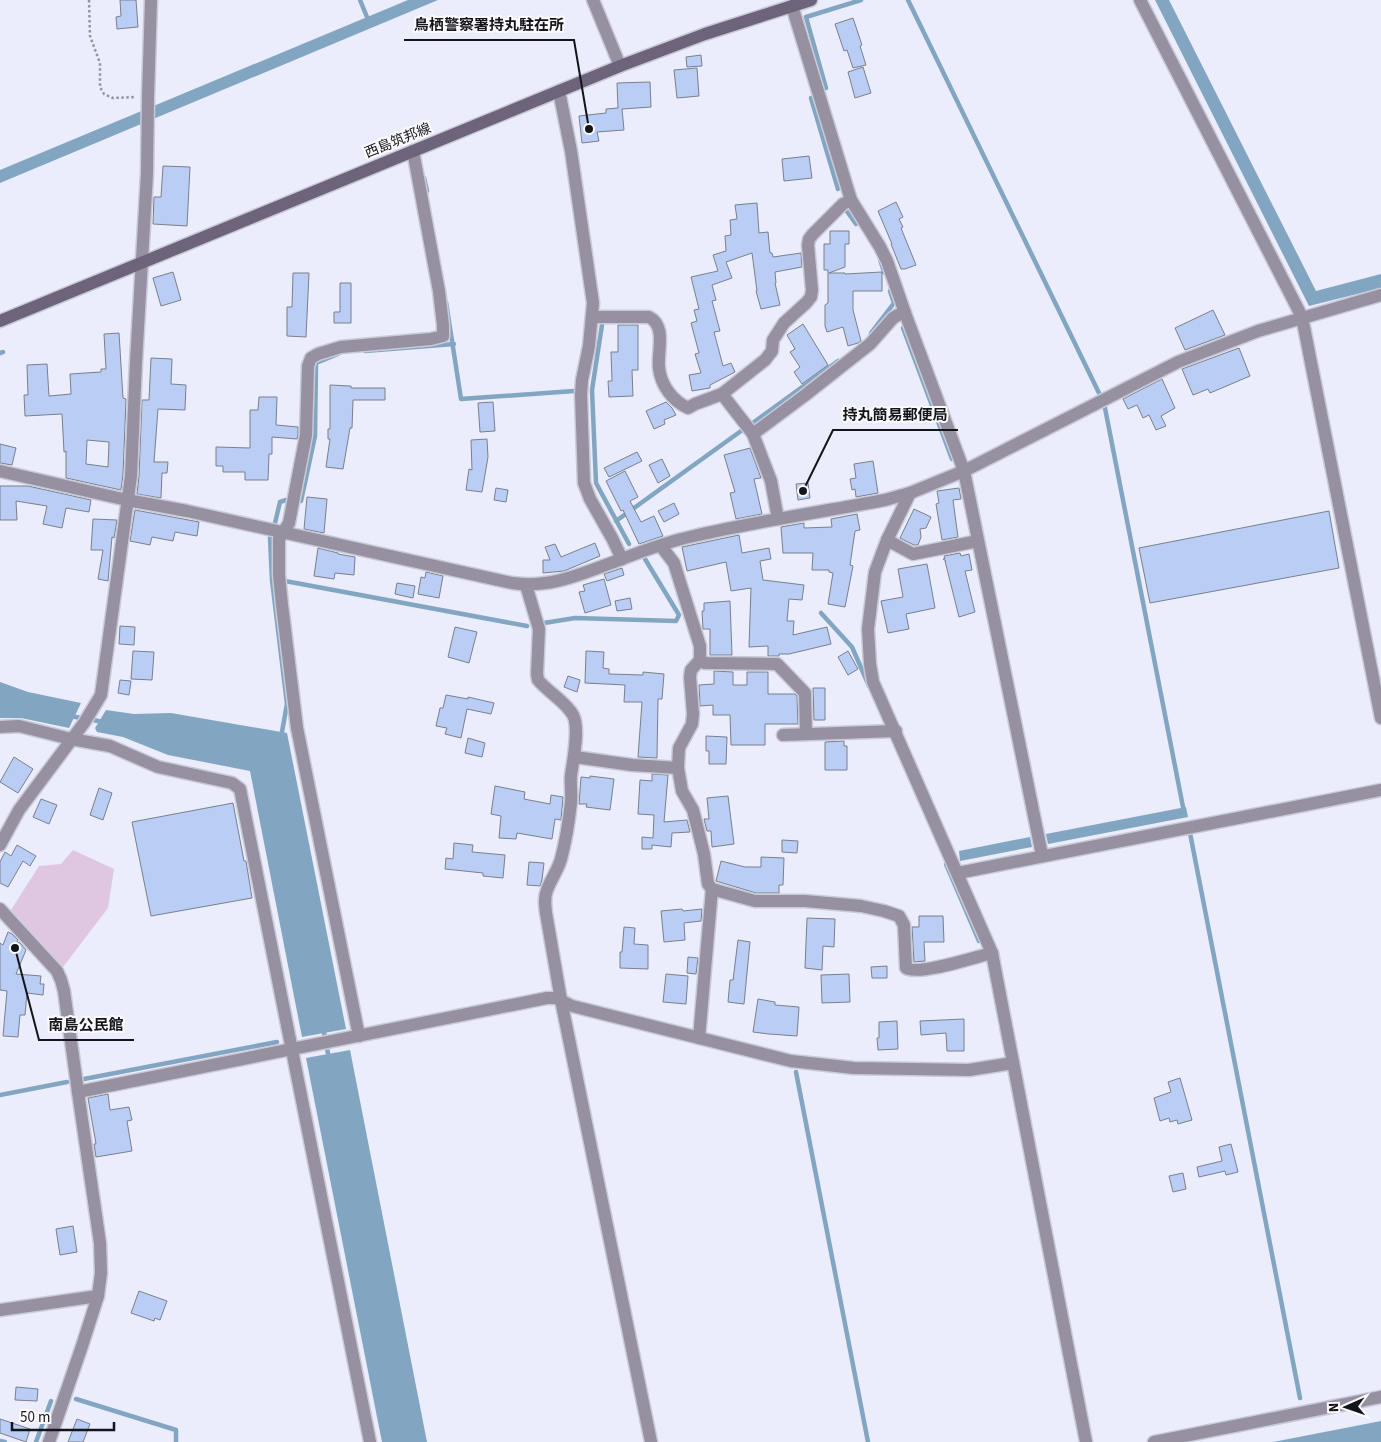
<svg xmlns="http://www.w3.org/2000/svg" width="1381" height="1442" viewBox="0 0 1381 1442" font-family="'Source Sans 3','Noto Sans JP',sans-serif">
  <style>
    .green { fill: #dfc7e1 }
    .water { fill: #82a5c2 }
    .lines { fill: none; stroke-linecap: round; stroke-linejoin: round }
    .stream { stroke: #82a5c2; stroke-width: 4.5 }
    .building { fill: #bacdf4; stroke: #79808d; fill-rule: evenodd }
    .minor-casing { stroke: #c9cad8; stroke-width: 15 }
    .tertiary-casing { stroke: #c9cad8; stroke-width: 15 }
    .secondary-casing { stroke: #c9cad8; stroke-width: 15 }
    .path { stroke: #93949f; stroke-width: 2.5; stroke-dasharray: 2.5 2.5; stroke-linecap: butt }
    .minor { stroke: #9690a1; stroke-width: 12 }
    .tertiary { stroke: #9690a1; stroke-width: 12 }
    .secondary { stroke: #6d637b; stroke-width: 12 }
    .labels { text-anchor: middle; dominant-baseline: central; stroke-width: 4; stroke-linejoin: round; paint-order: stroke }
    .street-label { font-size: 14px; fill: #14151a; stroke: #fbfbfe }
    .leader { fill: none; stroke: #14151a; stroke-width: 2 }
    .callout-dot { fill: #14151a; stroke: #fbfbfe; stroke-width: 2 }
    .callout-label { font-size: 15px; text-anchor: middle; font-weight: bold; fill: #14151a; stroke: #fbfbfe; stroke-width: 4; stroke-linejoin: round; paint-order: stroke }
  </style>
  <rect width="100%" height="100%" fill="#ebecfc"/>
  <!-- green -->
  <path class="green" d="M73,850L114,869L108,908L63,967L11,910L39,866L61,864Z"/>
  <!-- water -->
  <g class="water">
    <path d="M408,0H438L0,183V170Z"/>
    <path d="M1155,0H1169L1316,291L1381,274V288L1309,306Z"/>
    <path d="M0,682L28,692L81,703L69,728L21,718H0Z"/>
    <path d="M106,710L134,714L171,713L287,733L346,1029L302,1037L250,771L168,755L123,737L97,732L95,728Z"/>
    <path d="M1186,807L1188,817L1048,844L1046,834Z"/>
    <path d="M1030,837L1032,847L960,861L959,851Z"/>
    <path d="M350,1050L427,1442H382L306,1058Z"/>
    <path d="M1381,1421V1442H1273Z"/>
  </g>
  <g class="lines">
    <!-- stream -->
    <g class="stream">
      <path d="M360,0L367,17"/>
      <path d="M908,0L1099,393"/>
      <path d="M826,88L806,17L861,0"/>
      <path d="M811,98L838,189"/>
      <path d="M424,178L427,191"/>
      <path d="M846,210L856,224"/>
      <path d="M880,259L884,272"/>
      <path d="M446,302L461,399L574,391"/>
      <path d="M602,325L592,390L596,483L629,544"/>
      <path d="M903,328L952,459"/>
      <path d="M871,333L894,303L890,291"/>
      <path d="M365,351L454,344"/>
      <path d="M0,353L3,352"/>
      <path d="M1105,408L1183,807"/>
      <path d="M754,422L838,361"/>
      <path d="M301,501L315,436L316,363L338,354"/>
      <path d="M616,521L741,431"/>
      <path d="M275,523L280,502L286,500"/>
      <path d="M270,538L272,580L287,704L282,732"/>
      <path d="M285,581L527,626"/>
      <path d="M821,613L852,647L869,686"/>
      <path d="M544,623L575,618L676,621L679,615L645,559"/>
      <path d="M70,716L104,722"/>
      <path d="M1190,833L1300,1398"/>
      <path d="M946,864L979,941"/>
      <path d="M323,1027L329,1059"/>
      <path d="M796,1072L868,1442"/>
      <path d="M84,1079L277,1042"/>
      <path d="M0,1095L67,1082"/>
      <path d="M76,1399L176,1430V1442"/>
      <path d="M0,1441L5,1442"/>
      <path d="M36,1442L51,1401"/>
    </g>
  </g>
  <!-- building -->
  <g class="building">
    <path d="M120,0H136L138,27L117,29L116,17L121,16Z"/>
    <path d="M853,18L862,45L860,46L866,65L853,68L847,50L844,51L835,24Z"/>
    <path d="M701,55L702,66L687,67L686,57Z"/>
    <path d="M863,67L871,93L855,98L848,72Z"/>
    <path d="M697,68L699,96L677,98L674,70Z"/>
    <path d="M650,82L651,107L622,109L624,130L597,132L599,141L582,143L579,116L606,113V109L618,108L617,83Z"/>
    <path d="M809,156L812,178L784,181L782,159Z"/>
    <path d="M163,166L190,167L187,226L153,224L154,197H161Z"/>
    <path d="M896,202L903,217L899,219L903,227L901,228L916,265L905,269H901L891,244H892L878,211Z"/>
    <path d="M757,203L759,233L768,232L770,253H772L773,257L801,253L802,267L775,272L776,283H775L780,305L761,309L756,291H757L752,253L726,262L732,278L712,285L716,300L712,301L720,331L714,332L723,366L731,363L735,372L710,385V388L692,391L689,375L701,373L695,354L699,353L691,323L697,321L694,310L699,309L691,277L718,271L713,255L726,251L725,236L731,235L730,220L737,219L735,205Z"/>
    <path d="M830,231H849V244H845V267L829,273H845V274L882,272V291H853V310L861,341L858,343L848,346L843,327L827,332L825,326V305L828,303V270H824V244H830Z"/>
    <path d="M173,272L181,300L161,306L153,278Z"/>
    <path d="M293,273H309L306,337L287,336V307H292Z"/>
    <path d="M340,283H351V323H334V312H340Z"/>
    <path d="M1213,310L1225,335L1185,350L1175,328Z"/>
    <path d="M803,324L828,365L802,384L794,372L800,367L790,352L795,349L787,335Z"/>
    <path d="M618,325H638V370H632L633,396L609,397L608,381H612L611,352H618Z"/>
    <path d="M119,333L123,398L126,399L123,475L121,490L66,478V451L64,452L62,414L25,416L24,395H28L27,365L47,364L49,396L71,394L70,374L101,372V369H106L104,334ZM87,440L109,442L108,467L86,464Z"/>
    <path d="M1239,348L1250,376L1210,393L1208,389L1193,395L1182,369Z"/>
    <path d="M151,358L172,359L171,384L186,385L185,410L158,409L154,462H168L167,473H162L161,498L137,494L139,476L142,400H149Z"/>
    <path d="M1162,379L1175,408L1161,416L1166,426L1156,430L1149,415L1143,418L1137,405L1128,409L1123,399Z"/>
    <path d="M330,385L351,386V388H385V400H353L352,428H350L343,469L326,467L330,439H328V429H330Z"/>
    <path d="M259,397H277L276,425L298,427V435L297,439L272,437V454H269L268,480H245V472H223V466H216V447L250,448V410H258Z"/>
    <path d="M493,402L495,431L480,432L478,403Z"/>
    <path d="M666,402L672,408L676,415L664,420L665,424L654,429L646,411Z"/>
    <path d="M487,439L488,457L482,492L466,490L469,469L472,470L471,440Z"/>
    <path d="M0,444L16,448L12,465L0,463Z"/>
    <path d="M750,448L761,478L754,479L762,514L736,519L730,493L735,492L724,455Z"/>
    <path d="M637,452L642,461L609,477L604,468Z"/>
    <path d="M662,459L670,476L658,483L649,465Z"/>
    <path d="M873,461L878,493L856,497L855,489L852,490L850,479L856,478L854,464Z"/>
    <path d="M625,471L638,497L630,501L641,522L654,516L663,536L639,544L623,510L621,511L606,481Z"/>
    <path d="M808,483L810,498L798,500L796,484Z"/>
    <path d="M0,486H28L91,500L89,512L66,508L62,528L43,524L47,506L16,501L17,520H0Z"/>
    <path d="M496,488L508,490L506,502L494,500Z"/>
    <path d="M959,488L961,499L953,500L958,537L942,540L936,504L939,503L937,491Z"/>
    <path d="M307,497L327,499L324,533L304,529Z"/>
    <path d="M674,503L679,514L664,522L658,511Z"/>
    <path d="M914,509L931,517L926,528L920,529L921,537L918,545H914L900,538Z"/>
    <path d="M135,510L199,522L197,536L175,532L173,541L152,537L150,545L130,541Z"/>
    <path d="M1329,511L1339,568L1150,603L1139,548Z"/>
    <path d="M857,514L860,530L855,531L850,565L853,566L845,607L828,604L833,573L829,572V570H812L813,553H783L781,527L804,523V528L832,527L831,519Z"/>
    <path d="M93,519L117,520L114,538L112,537L108,581L98,579L103,550H91Z"/>
    <path d="M739,535L742,553L769,548L771,559L760,561L763,580L804,585L802,600L789,599L787,621H794L793,635L827,627L831,644L789,654H779V656H768V646L749,647L751,588L731,591L726,562L687,571L682,547Z"/>
    <path d="M595,543L600,556L564,571L543,573V560H550L545,547L555,544L561,557Z"/>
    <path d="M318,548L338,553V554L355,557L354,575L335,573L334,579L314,576Z"/>
    <path d="M960,553L961,556L969,554L972,570L965,571L975,612L959,617L945,561H946L943,559H945L944,556Z"/>
    <path d="M927,564L935,608L906,614L909,629L888,633L881,601L903,597L898,569Z"/>
    <path d="M622,568L624,575L607,581L604,574Z"/>
    <path d="M426,572L443,576L439,598L418,594L421,577L425,578Z"/>
    <path d="M604,579L611,605L585,613L579,592L585,591L583,585Z"/>
    <path d="M397,583L415,586L413,598L395,594Z"/>
    <path d="M630,598L632,609L617,611L615,601Z"/>
    <path d="M730,601L732,655H710V629H703L702,611H704V603Z"/>
    <path d="M120,626L135,627L134,645L119,644Z"/>
    <path d="M455,627L477,632L469,663L448,657Z"/>
    <path d="M133,651L154,652L152,680L131,679Z"/>
    <path d="M586,651L604,652L603,668L609,669V674L643,675V672L664,674L662,699H658L657,758L638,757L642,702H624L625,685L585,683Z"/>
    <path d="M848,651L858,669L848,675L838,657Z"/>
    <path d="M714,671L733,672V685H747V672H768V694H795L797,696L798,724H765V745H731L730,715H713V705L700,706L699,685L714,684Z"/>
    <path d="M568,676L580,680L577,692L564,687Z"/>
    <path d="M120,680L131,681L129,695L118,693Z"/>
    <path d="M813,688H825V720H814Z"/>
    <path d="M446,695L468,699V697L494,703L491,714L467,709L461,738L445,734L447,728L436,726L440,708H443Z"/>
    <path d="M706,736L727,737L726,764H709V751H706Z"/>
    <path d="M468,738L485,743L482,757L465,753Z"/>
    <path d="M844,741V746H847V770H825V742Z"/>
    <path d="M14,757L33,769L18,793L0,782Z"/>
    <path d="M652,774L668,775L664,822L687,820L690,832L672,833L671,847L652,845V849H642V837L653,838L654,815L638,814L640,780L652,781Z"/>
    <path d="M590,776L614,779L610,810L586,807L587,804H579L581,777L590,778Z"/>
    <path d="M495,786L525,792L524,799L550,804L551,795L563,797L561,820L555,819L552,839L517,833L516,839L499,838L501,816L491,814Z"/>
    <path d="M99,788L112,793L103,820L90,815Z"/>
    <path d="M728,796L734,844L712,847L711,831H707L704,819H709L707,798Z"/>
    <path d="M41,799L57,805L49,824L33,817Z"/>
    <path d="M233,803L244,861H246L252,898L151,916L132,822Z"/>
    <path d="M782,840L798,841L797,853L782,852Z"/>
    <path d="M454,843L473,845L472,852L505,855L503,878L483,876V873L445,869L446,858L453,859Z"/>
    <path d="M17,845L36,856L30,866L23,861L8,887L0,883V862L5,852L11,856Z"/>
    <path d="M761,857L784,858L783,885H779V893H756L716,881L721,861L745,867H761Z"/>
    <path d="M529,862L544,863L542,880L540,886L527,885Z"/>
    <path d="M682,909L683,911L702,909L701,921L684,923L685,940L664,942L661,911Z"/>
    <path d="M919,916H943L944,942H924L925,961L914,962L912,927H919Z"/>
    <path d="M807,918L835,919L834,947L823,946L822,970L805,968Z"/>
    <path d="M624,927L635,928L634,944L648,945V969L620,968V952H622Z"/>
    <path d="M8,932L12,934L18,940L17,942L20,943L26,950L16,974L41,976L40,984H44L43,995L27,993L25,1015H20L18,1037L3,1036L7,991L0,990V943L3,945Z"/>
    <path d="M738,940L750,942L744,1004L728,1002L730,980H733Z"/>
    <path d="M688,957L698,958L696,974L687,973Z"/>
    <path d="M887,966V978H872L871,967Z"/>
    <path d="M666,974L688,976L686,1004L663,1002Z"/>
    <path d="M849,974L850,1002L822,1003L821,975Z"/>
    <path d="M758,999L775,1002V1005L799,1007L797,1036L769,1034L753,1032Z"/>
    <path d="M964,1019V1051H947L946,1033L921,1035L920,1021Z"/>
    <path d="M897,1021L898,1049L878,1050L877,1038H879V1022Z"/>
    <path d="M1180,1078L1192,1120L1178,1124L1177,1120L1170,1122L1169,1118L1160,1121L1154,1098L1171,1092L1168,1082Z"/>
    <path d="M108,1094L110,1110L129,1107L132,1120L127,1121L132,1151L96,1157L94,1144H96L88,1098Z"/>
    <path d="M1231,1144L1238,1172L1226,1175L1225,1171L1199,1177L1197,1167L1222,1161L1219,1147Z"/>
    <path d="M1183,1173L1186,1189L1173,1192L1169,1176Z"/>
    <path d="M73,1226L77,1252L60,1255L56,1229Z"/>
    <path d="M139,1291L167,1301L160,1320L155,1318L154,1321L131,1313Z"/>
    <path d="M16,1387L38,1389L37,1401L15,1400Z"/>
    <path d="M0,1419L30,1429L26,1442L0,1433Z"/>
    <path d="M77,1419L90,1424L83,1442H68Z"/>
  </g>
  <g class="lines">
    <!-- minor casing -->
    <g class="minor-casing">
      <g id="minor">
        <path d="M593,0L620,66"/>
        <path d="M1140,0L1302,317L1381,718"/>
        <path d="M792,6L851,200L880,247L887,261L905,313L964,471L1042,855"/>
        <path d="M559,91L571,151L593,303L589,346L582,380L581,395L584,483L590,499L612,538L622,559"/>
        <path d="M592,317H649C667,326 657,352 659,368C661,386 673,401 688,408L695,404L722,394L765,360L772,351L773,340L784,323L806,303L811,297L812,290L808,245L809,239L813,234L843,204L851,200"/>
        <path d="M722,394L753,434L771,481L778,519"/>
        <path d="M753,434L804,396L870,344L893,318L898,315L905,313"/>
        <path d="M0,471L127,500L187,511L512,583C552,589 585,572 622,559C645,550 670,541 694,536C757,521 822,512 885,500L910,493L964,471L1178,362L1258,331L1381,295"/>
        <path d="M910,493L887,540L875,572L868,629L870,664L873,682L992,953L1086,1442"/>
        <path d="M887,540L913,554L978,541"/>
        <path d="M661,546L674,563L700,646V660L691,670L690,677L693,714L692,724L679,748L678,768L682,791L693,810L704,854L708,884L712,889L755,901H805L861,906L884,911L899,916L904,925L906,968C919,976 975,957 992,953"/>
        <path d="M526,585L539,629L537,674L538,680C548,692 566,702 573,715C580,728 573,761 571,775C570,784 572,793 571,802C569,821 566,840 561,859C558,870 551,879 547,890C544,897 545,905 546,913L561,1000L651,1442"/>
        <path d="M700,660L705,663L777,664L805,693L806,734"/>
        <path d="M0,727L19,726L71,739L110,746L158,767L232,783L240,789L370,1442"/>
        <path d="M783,735L896,731"/>
        <path d="M575,757L632,765L678,768"/>
        <path d="M0,845L19,810L84,723L101,695L131,476L136,362L147,174L148,97L151,0"/>
        <path d="M958,873L1381,790"/>
        <path d="M0,909L57,971L61,980L64,991L78,1092L100,1243L101,1273L98,1296L82,1346L49,1442"/>
        <path d="M359,1036L297,728L282,605L279,575V539L289,523L306,435L308,366L311,358L318,354L341,347L431,339L443,336V325L439,291L413,151"/>
        <path d="M699,1038L712,889"/>
        <path d="M78,1092L547,998H556L572,1006L791,1061L854,1068L969,1070L1013,1063"/>
        <path d="M0,1310L98,1296"/>
      </g>
    </g>
    <!-- tertiary casing -->
    <g class="tertiary-casing">
      <path id="tertiary" d="M1154,1442L1381,1397"/>
    </g>
    <!-- secondary casing -->
    <g class="secondary-casing">
      <path id="secondary" d="M0,321L620,66L705,34L811,0"/>
    </g>
    <!-- path -->
    <path class="path" d="M89,0L90,36L100,63V87L104,94L113,98L136,97"/>
    <!-- minor -->
    <use href="#minor" class="minor"/>
    <!-- tertiary -->
    <use href="#tertiary" class="tertiary"/>
    <!-- secondary -->
    <use href="#secondary" class="secondary"/>
  </g>
  <g class="labels">
    <!-- street labels -->
    <g class="street-label">
      <text transform="translate(398 141) rotate(-22)">西島筑邦線</text>
    </g>
  </g>
  <!-- callouts -->
  <path class="leader" d="M589 129L574 40H404M803 491L833 430H958M15 948L39 1040H134"/>
  <g class="callout-dot">
    <circle cx="589" cy="129" r="5"/>
    <circle cx="803" cy="491" r="5"/>
    <circle cx="15" cy="948" r="5"/>
  </g>
  <g class="callout-label">
    <text x="489" y="30">鳥栖警察署持丸駐在所</text>
    <text x="895" y="420">持丸簡易郵便局</text>
    <text x="86" y="1030">南島公民館</text>
  </g>
  <!-- north arrow -->
  <g transform="translate(1346 1407) rotate(268)" stroke="#fbfbfe" stroke-width="4" paint-order="stroke">
  <path d="M0-4L9 19L0 12L-9 19Z" fill="#14151a"/>
  <text y="-8" font-size="14" font-weight="bold" text-anchor="middle" fill="#14151a">N</text>
  </g>
  <!-- scale -->
  <path d="M12 1422v8h102v-8" fill="none" stroke="#14151a" stroke-width="2.5"/>
  <text x="20" y="1422" font-size="15" fill="#14151a" stroke="#fbfbfe" stroke-width="4" paint-order="stroke">50 m</text>
</svg>
